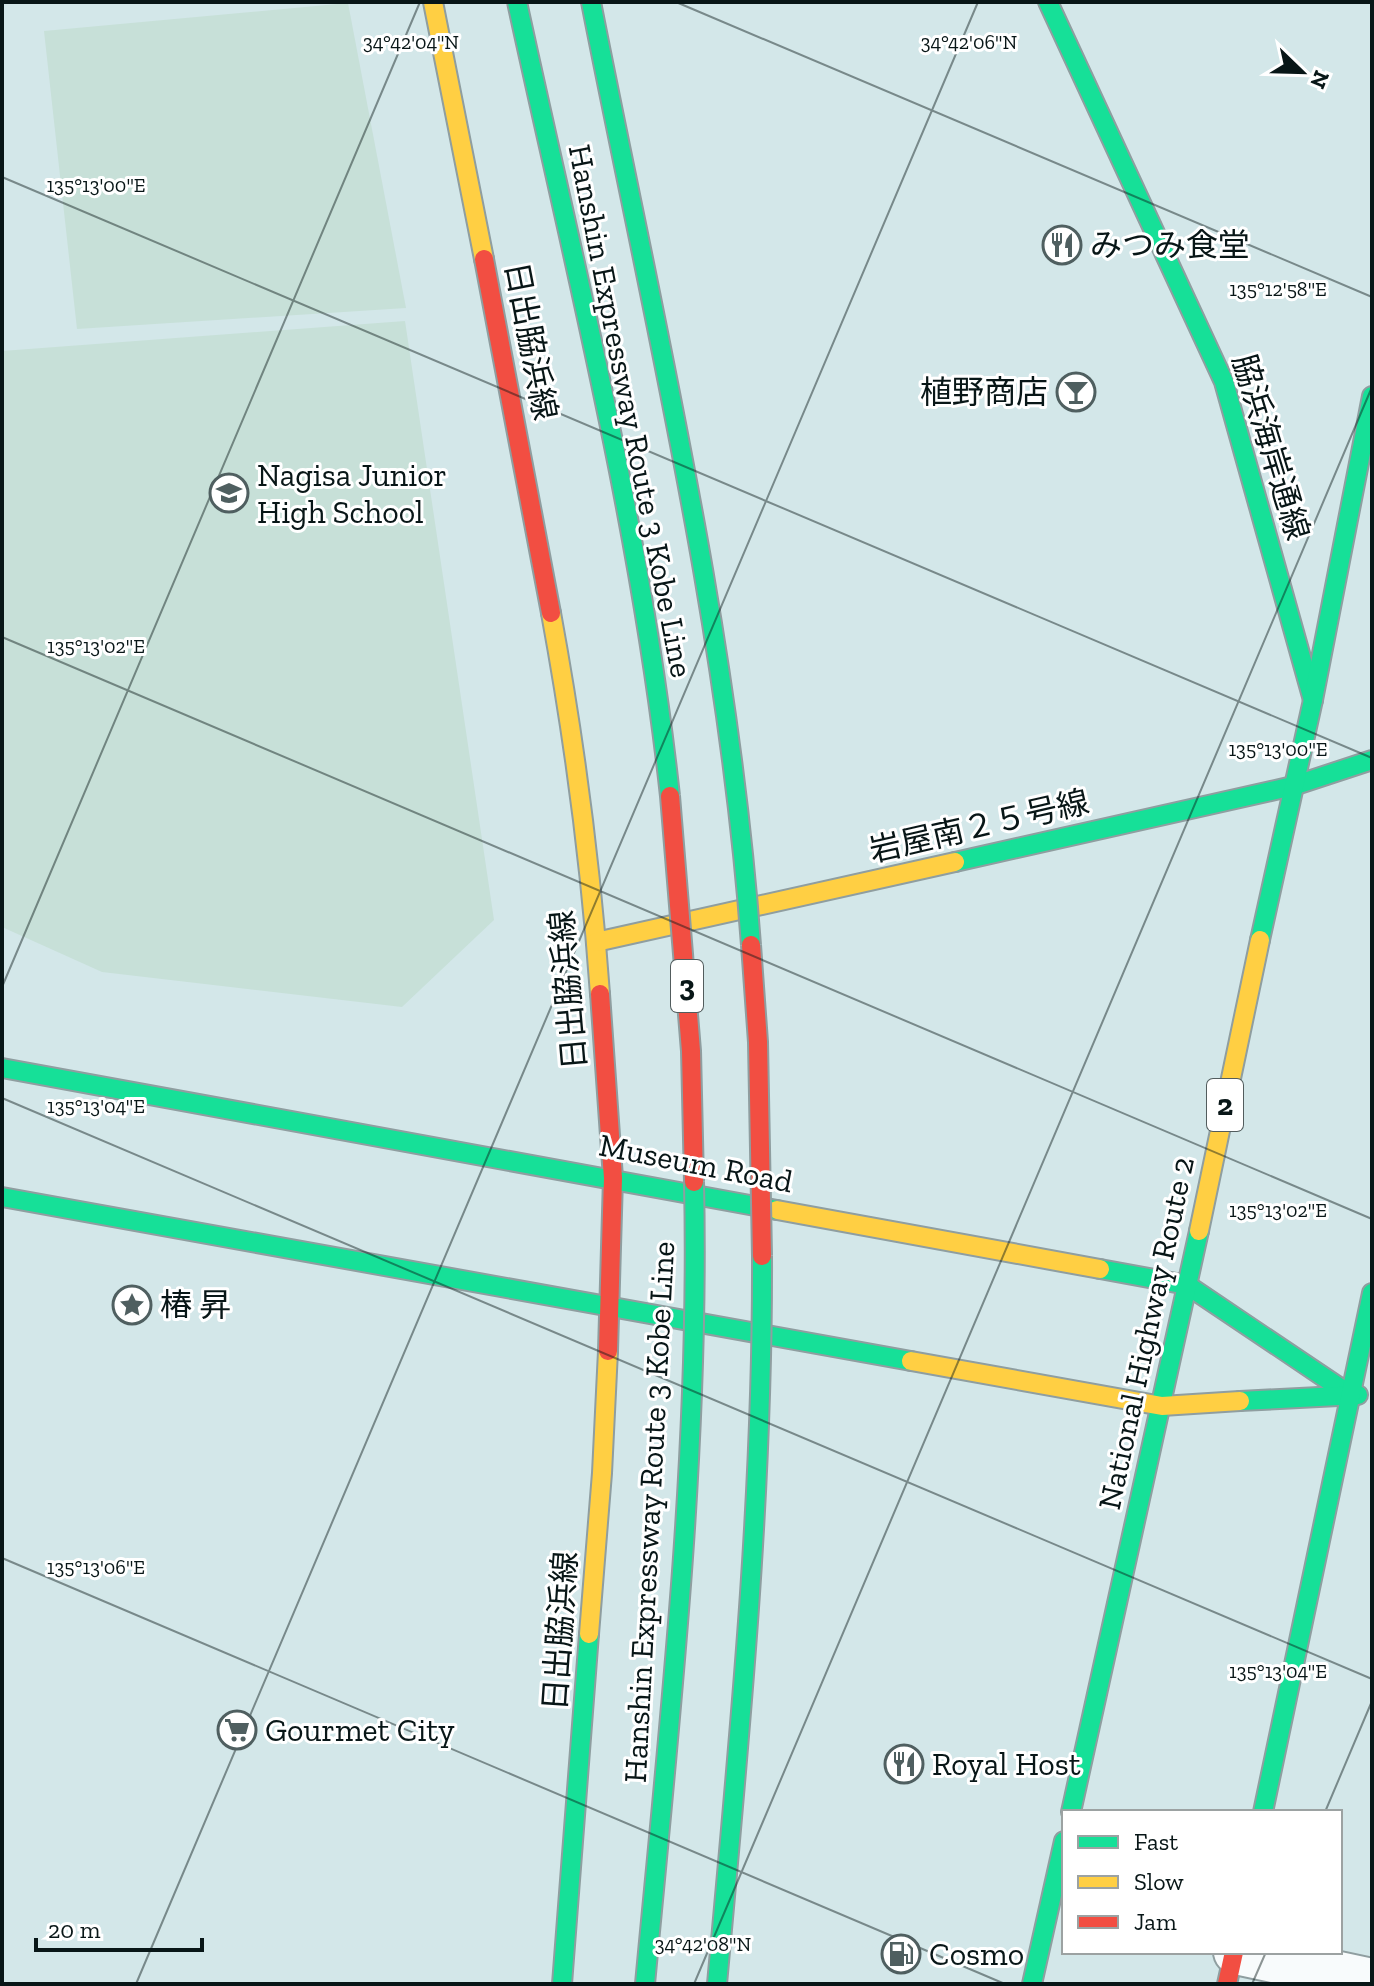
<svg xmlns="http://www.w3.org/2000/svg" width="1374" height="1986" viewBox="0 0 1374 1986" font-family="'Zilla Slab','Noto Sans JP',serif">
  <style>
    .green { fill: #c7e0d8 }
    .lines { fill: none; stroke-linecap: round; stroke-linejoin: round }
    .street-casing { stroke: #8f9ea0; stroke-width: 48 }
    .fast-casing { stroke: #8f9ea0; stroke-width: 22 }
    .slow-casing { stroke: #8f9ea0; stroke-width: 22 }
    .jam-casing { stroke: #8f9ea0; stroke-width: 22 }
    .street { stroke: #f8fbfc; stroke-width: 44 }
    .fast { stroke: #16e098; stroke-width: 18 }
    .slow { stroke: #ffcf43; stroke-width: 18 }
    .jam { stroke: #f24e42; stroke-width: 18 }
    .fast-bridge-casing { stroke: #8f9ea0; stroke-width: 22; stroke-linecap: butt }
    .jam-bridge-casing { stroke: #8f9ea0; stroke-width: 22; stroke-linecap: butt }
    .fast-bridge { stroke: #16e098; stroke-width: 18 }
    .jam-bridge { stroke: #f24e42; stroke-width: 18 }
    .ticks { fill: none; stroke: #081617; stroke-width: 2; stroke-opacity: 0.45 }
    .labels { text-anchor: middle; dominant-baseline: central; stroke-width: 6; stroke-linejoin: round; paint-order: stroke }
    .shield { fill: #fff; stroke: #525c5d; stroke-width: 2 }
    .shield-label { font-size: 30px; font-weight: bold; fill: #081617 }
    .poi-label { font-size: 32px; fill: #081617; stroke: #fff; text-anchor: start }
    .street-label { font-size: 32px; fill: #081617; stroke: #fff }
    .ticks-label { font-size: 20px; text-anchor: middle; fill: #081617; stroke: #fff; stroke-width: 6; stroke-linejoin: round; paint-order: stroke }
  </style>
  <rect width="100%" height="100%" fill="#d3e7e9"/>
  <!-- green -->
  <g class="green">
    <path d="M348,3L406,308L77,329L44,31Z"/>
    <path d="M405,321L494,920L402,1007L102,972L2,927V351Z"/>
  </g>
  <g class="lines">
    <!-- street casing -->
    <g class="street-casing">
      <path id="street" d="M1236,1952L1372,1981"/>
    </g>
    <!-- fast casing -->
    <g class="fast-casing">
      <g id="fast">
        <path d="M1048,2L1224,382L1313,700"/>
        <path d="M955,862L1293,786L1372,760"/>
        <path d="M1260,940L1313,700L1372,396"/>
        <path d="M2,1068L777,1210"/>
        <path d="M2,1197L911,1361"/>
        <path d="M1100,1269L1187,1285L1349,1394"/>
        <path d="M1240,1401L1358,1395"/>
        <path d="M1071,1812L1199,1231"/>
        <path d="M1263,1812L1372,1293"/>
        <path d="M562,1984L589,1634"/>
        <path d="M1032,1984L1064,1841"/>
      </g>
    </g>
    <!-- slow casing -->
    <g class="slow-casing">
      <g id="slow">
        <path d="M433,2L484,259"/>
        <path d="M551,613C574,738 591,867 600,994"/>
        <path d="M596,942L955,862"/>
        <path d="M777,1210L1100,1269"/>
        <path d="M1199,1231L1260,940"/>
        <path d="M911,1361L1162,1406L1240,1401"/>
        <path d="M589,1634L602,1473L608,1351"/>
      </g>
    </g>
    <!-- jam casing -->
    <g class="jam-casing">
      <g id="jam">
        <path d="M484,259L551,613"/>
        <path d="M600,994L613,1178L608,1351"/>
        <path d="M1227,1984L1234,1952"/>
      </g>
    </g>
    <!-- street -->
    <use href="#street" class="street"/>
    <!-- fast -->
    <use href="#fast" class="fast"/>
    <!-- slow -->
    <use href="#slow" class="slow"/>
    <!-- jam -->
    <use href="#jam" class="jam"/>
    <!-- fast-bridge casing -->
    <g class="fast-bridge-casing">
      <g id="fast-bridge">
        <path d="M517,2C574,265 641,528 670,796"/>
        <path d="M591,2C652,314 728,627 751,945"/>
        <path d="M645,1984C670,1718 700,1450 694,1182"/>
        <path d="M717,1984C739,1742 763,1499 762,1256"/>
      </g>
    </g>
    <!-- jam-bridge casing -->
    <g class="jam-bridge-casing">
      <g id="jam-bridge">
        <path d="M670,796L691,1051L694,1182"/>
        <path d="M751,945L758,1042L762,1256"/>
      </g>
    </g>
    <!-- fast-bridge -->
    <use href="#fast-bridge" class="fast-bridge"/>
    <!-- jam-bridge -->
    <use href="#jam-bridge" class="jam-bridge"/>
  </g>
  <!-- ticks -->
  <path class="ticks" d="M676,2L1372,297M2,177L1372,758M2,637L1372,1219M2,987L420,2M2,1098L1372,1679M2,1558L1005,1984M1325,1812L1372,1701M136,1984L978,2M694,1984L1372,387M1252,1984L1266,1952"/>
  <!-- icons -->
  <defs>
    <g id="restaurant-ring" transform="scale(2)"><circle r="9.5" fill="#fff" stroke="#4f5f60" stroke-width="1.5"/><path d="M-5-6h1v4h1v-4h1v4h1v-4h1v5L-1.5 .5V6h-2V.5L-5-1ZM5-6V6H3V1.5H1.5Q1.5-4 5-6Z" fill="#4f5f60"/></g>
    <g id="bar-ring" transform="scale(2)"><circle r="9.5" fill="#fff" stroke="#4f5f60" stroke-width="1.5"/><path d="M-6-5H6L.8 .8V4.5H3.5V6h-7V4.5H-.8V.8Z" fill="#4f5f60"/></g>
    <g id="school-ring" transform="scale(2)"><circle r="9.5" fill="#fff" stroke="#4f5f60" stroke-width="1.5"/><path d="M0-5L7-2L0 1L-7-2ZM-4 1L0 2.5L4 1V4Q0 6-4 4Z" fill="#4f5f60"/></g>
    <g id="sight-ring" transform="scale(2)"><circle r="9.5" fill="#fff" stroke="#4f5f60" stroke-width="1.5"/><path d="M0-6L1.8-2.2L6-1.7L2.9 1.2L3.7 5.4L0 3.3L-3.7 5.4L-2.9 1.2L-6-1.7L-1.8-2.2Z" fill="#4f5f60"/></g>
    <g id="supermarket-ring" transform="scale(2)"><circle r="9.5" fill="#fff" stroke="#4f5f60" stroke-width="1.5"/><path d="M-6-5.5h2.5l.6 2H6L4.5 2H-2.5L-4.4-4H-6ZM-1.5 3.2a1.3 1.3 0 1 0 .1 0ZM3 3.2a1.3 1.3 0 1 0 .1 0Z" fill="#4f5f60"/></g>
    <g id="fuel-ring" transform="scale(2)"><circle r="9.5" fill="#fff" stroke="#4f5f60" stroke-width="1.5"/><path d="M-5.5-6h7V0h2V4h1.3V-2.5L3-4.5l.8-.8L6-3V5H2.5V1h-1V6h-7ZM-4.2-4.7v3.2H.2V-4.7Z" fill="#4f5f60"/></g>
  </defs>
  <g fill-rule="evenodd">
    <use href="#restaurant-ring" x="1062" y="245"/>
    <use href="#bar-ring" x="1076" y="392"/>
    <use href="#school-ring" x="229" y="493"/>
    <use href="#sight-ring" x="132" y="1305"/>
    <use href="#supermarket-ring" x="237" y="1730"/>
    <use href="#restaurant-ring" x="904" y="1764"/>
    <use href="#fuel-ring" x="901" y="1954"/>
  </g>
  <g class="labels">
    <!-- shield labels -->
    <g class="shield">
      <rect x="671" y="960" width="32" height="52" rx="6"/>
      <rect x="1207" y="1079" width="36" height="52" rx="6"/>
    </g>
    <g class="shield-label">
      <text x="687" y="986">3</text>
      <text x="1225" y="1105">2</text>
    </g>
    <!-- poi labels -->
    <g class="poi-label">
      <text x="1090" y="245">みつみ食堂</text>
      <text x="1048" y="392" text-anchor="end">植野商店</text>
      <text x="257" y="475">Nagisa Junior<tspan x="257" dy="37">High School</tspan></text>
      <text x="160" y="1305">椿 昇</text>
      <text x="265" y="1730">Gourmet City</text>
      <text x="932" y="1764">Royal Host</text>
      <text x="929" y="1954">Cosmo</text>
    </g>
    <!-- street labels -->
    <g class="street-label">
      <text transform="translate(531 341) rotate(79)">日出脇浜線</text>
      <text transform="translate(631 411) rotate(79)">Hanshin Expressway Route 3 Kobe Line</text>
      <text transform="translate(1271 447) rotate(73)">脇浜海岸通線</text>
      <text transform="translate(979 826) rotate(-13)">岩屋南２５号線</text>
      <text transform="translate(568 990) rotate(-95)">日出脇浜線</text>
      <text transform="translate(696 1163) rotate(11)">Museum Road</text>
      <text transform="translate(1146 1333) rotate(-78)">National Highway Route 2</text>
      <text transform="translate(649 1512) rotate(-87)">Hanshin Expressway Route 3 Kobe Line</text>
      <text transform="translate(560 1631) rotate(-86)">日出脇浜線</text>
    </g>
  </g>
  <g class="ticks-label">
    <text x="411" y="49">34°42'04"N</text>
    <text x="969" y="49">34°42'06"N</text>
    <text x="96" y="192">135°13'00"E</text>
    <text x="1278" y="296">135°12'58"E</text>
    <text x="96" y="653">135°13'02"E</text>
    <text x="1278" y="756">135°13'00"E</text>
    <text x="96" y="1113">135°13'04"E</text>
    <text x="1278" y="1217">135°13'02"E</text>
    <text x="96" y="1574">135°13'06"E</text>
    <text x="1278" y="1678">135°13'04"E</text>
    <text x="703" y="1951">34°42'08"N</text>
  </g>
  <!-- border -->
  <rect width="1374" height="1986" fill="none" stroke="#081617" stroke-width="8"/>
  <!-- legend -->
  <rect x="1062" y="1810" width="280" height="144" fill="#ffffff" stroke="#9ca2a2" stroke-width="2"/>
  <rect x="1078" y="1836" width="40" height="12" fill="#16e098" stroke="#9ca2a2" stroke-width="2"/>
  <text x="1134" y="1850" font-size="24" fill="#081617">Fast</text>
  <rect x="1078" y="1876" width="40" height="12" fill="#ffcf43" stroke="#9ca2a2" stroke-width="2"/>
  <text x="1134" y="1890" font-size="24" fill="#081617">Slow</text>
  <rect x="1078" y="1916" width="40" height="12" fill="#f24e42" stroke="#9ca2a2" stroke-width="2"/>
  <text x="1134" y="1930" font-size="24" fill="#081617">Jam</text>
  <!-- north arrow -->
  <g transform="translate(1302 72) rotate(113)" stroke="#ffffff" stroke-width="6" paint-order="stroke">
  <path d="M0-6L14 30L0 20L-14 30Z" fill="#081617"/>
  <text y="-12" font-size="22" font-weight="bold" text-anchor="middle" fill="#081617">N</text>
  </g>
  <!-- scale -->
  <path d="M36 1938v12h166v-12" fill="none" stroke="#081617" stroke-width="4"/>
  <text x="48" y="1938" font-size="24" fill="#081617" stroke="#ffffff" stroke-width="6" paint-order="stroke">20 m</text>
</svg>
